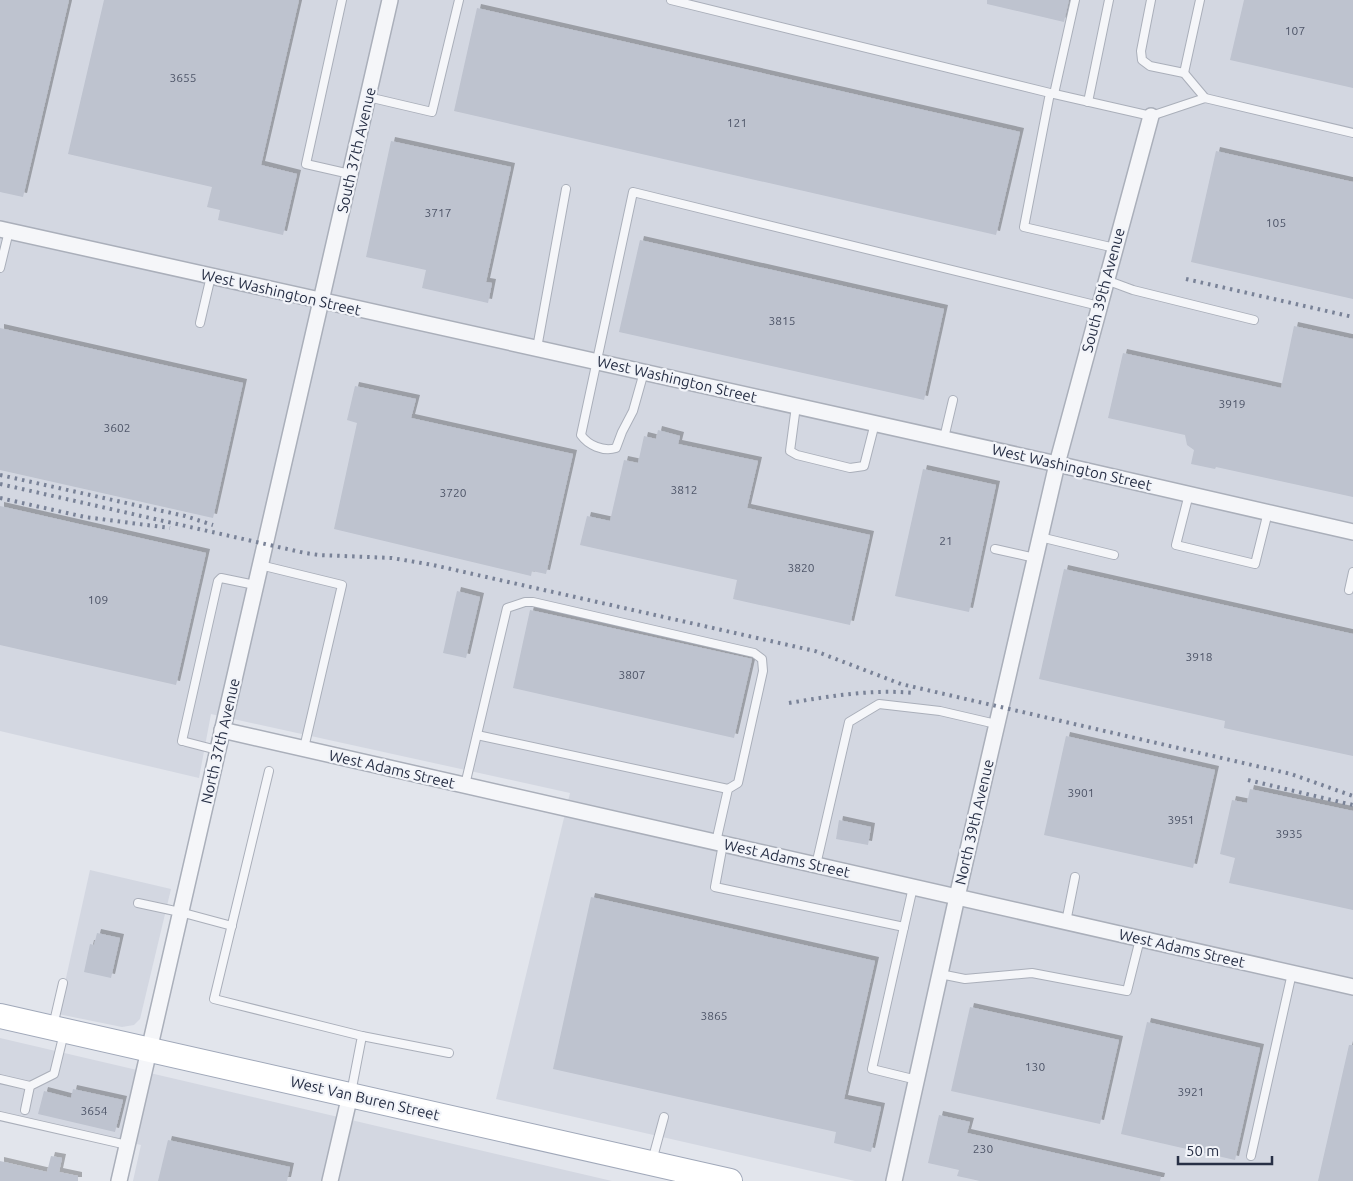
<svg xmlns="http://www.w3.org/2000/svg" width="1353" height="1181" viewBox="0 0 1353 1181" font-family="Ubuntu,sans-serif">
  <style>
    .built { fill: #d3d7e1 }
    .building { fill: #bec3cf; filter: url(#shadow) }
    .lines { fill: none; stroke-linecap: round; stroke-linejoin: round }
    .service-casing { stroke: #aaafba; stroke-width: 10 }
    .minor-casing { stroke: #aaafba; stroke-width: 18 }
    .primary-casing { stroke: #a0a8b9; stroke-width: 26 }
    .service { stroke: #f5f6f9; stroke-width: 8 }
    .minor { stroke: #f5f6f9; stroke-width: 15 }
    .primary { stroke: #fff; stroke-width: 24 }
    .rail { stroke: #798297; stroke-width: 4; stroke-dasharray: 2.5 5; stroke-linecap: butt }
    .labels { text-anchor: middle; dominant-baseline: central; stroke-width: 4.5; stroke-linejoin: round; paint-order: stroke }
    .number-label { font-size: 12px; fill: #4e5568 }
    .street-label { font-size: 15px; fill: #283046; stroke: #f2f4f9 }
  </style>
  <defs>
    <filter id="shadow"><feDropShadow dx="4" dy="-4" stdDeviation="0" flood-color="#0004"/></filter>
  </defs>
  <rect width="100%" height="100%" fill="#e2e5ec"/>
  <!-- built -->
  <g class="built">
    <path d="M0,0H1353V1181H855L496,1099L570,793L211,714L199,778L0,731Z"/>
    <path d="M90,870L171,889L140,1019L134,1025L122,1027L58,1014Z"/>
    <path d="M0,1038L612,1181H133L141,1145L0,1112Z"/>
  </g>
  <!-- building -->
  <g class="building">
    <path d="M0,0H69L23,197L0,192Z"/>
    <path d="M104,0H299L261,165L297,174L283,235L218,220L220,210L207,207L212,187L68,154Z"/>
    <path d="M987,0H1069L1064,22L987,4Z"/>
    <path d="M1244,0H1353V88L1230,60Z"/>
    <path d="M477,8L1020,132L996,235L454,111Z"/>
    <path d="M391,141L511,167L486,282L492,283L488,303L422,288L426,270L366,257Z"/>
    <path d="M1216,151L1353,182V299L1191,262Z"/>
    <path d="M640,240L944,309L924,400L619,332Z"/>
    <path d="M1294,326L1353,339V497L1216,467L1215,469L1191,464L1194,450L1187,445L1185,435L1108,418L1123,353L1281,388Z"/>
    <path d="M0,328L243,383L213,518L0,470Z"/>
    <path d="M355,386L416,399L411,418L573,454L546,574L532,571L531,576L334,529L357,423L347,420Z"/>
    <path d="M658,430L680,436L678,444L758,461L747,508L870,535L850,625L733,599L737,580L580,545L587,516L610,521L624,460L638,463L644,436L656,439Z"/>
    <path d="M923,469L996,485L969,612L895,596Z"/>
    <path d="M0,506L206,553L176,685L0,645Z"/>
    <path d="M1064,569L1353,634V756L1224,728L1225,721L1039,679Z"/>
    <path d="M457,591L480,597L466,658L443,653Z"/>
    <path d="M530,610L752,659L734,738L513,688Z"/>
    <path d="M1066,736L1215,770L1193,868L1044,835Z"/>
    <path d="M1250,789L1353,811V910L1229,883L1235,858L1220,854L1232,800L1247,803Z"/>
    <path d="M839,820L871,827L868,845L836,839Z"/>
    <path d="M591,897L875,961L844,1099L881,1107L871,1152L834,1143L836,1132L553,1069Z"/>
    <path d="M97,933L120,938L111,978L84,972L90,944L94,945Z"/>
    <path d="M970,1007L1119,1040L1100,1124L951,1091Z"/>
    <path d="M1147,1022L1260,1048L1235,1160L1121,1134Z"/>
    <path d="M1349,1045H1353V1181H1318Z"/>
    <path d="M73,1089L123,1100L115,1132L38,1114L44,1091L71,1098Z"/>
    <path d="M939,1115L970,1122L967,1133L1161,1177L1160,1181H980L957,1176L959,1170L928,1163Z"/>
    <path d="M168,1140L290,1167L287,1181H158Z"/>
    <path d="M51,1156L62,1158L59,1172L78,1176V1181H0V1161L47,1172Z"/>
  </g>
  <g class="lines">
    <!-- service casing -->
    <g class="service-casing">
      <g id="service">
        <path d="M342,0L306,164L350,174"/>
        <path d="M671,0L1050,93L1024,227L1115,248"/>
        <path d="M1151,0L1141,51L1142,60L1150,66L1184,73L1205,98"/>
        <path d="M1184,73L1200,0"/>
        <path d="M1050,93L1151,116L1205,98L1353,133"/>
        <path d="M1054,94L1075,0"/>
        <path d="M368,97L432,112L459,0"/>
        <path d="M1088,102L1109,0"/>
        <path d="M0,268L9,231"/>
        <path d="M1106,280L1133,290L1254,320"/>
        <path d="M200,323L211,276"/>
        <path d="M537,348L566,189"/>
        <path d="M644,372L633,411L622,432L616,448C603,452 588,445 581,435L633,192L1099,306"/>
        <path d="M796,406L790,451L797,455L850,468L864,466L875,423"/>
        <path d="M944,438L953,400"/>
        <path d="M1189,494L1176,545L1255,564L1268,512"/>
        <path d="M1040,537L1114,555"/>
        <path d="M995,549L1035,558"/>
        <path d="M260,565L342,585L304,748"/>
        <path d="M1349,590L1353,572"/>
        <path d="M477,735L728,789"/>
        <path d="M182,741L218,581L221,578L255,585"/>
        <path d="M186,742L217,750"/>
        <path d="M269,771L214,999L362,1036L351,1093"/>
        <path d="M465,785L507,608L525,602H533L754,653L762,659L763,671L738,783L728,789L716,842"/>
        <path d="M723,844L715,887L904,927L913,887"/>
        <path d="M816,865L849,722L879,704L940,711L996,724"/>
        <path d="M138,903L180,912L232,926"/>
        <path d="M1066,922L1075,877"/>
        <path d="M904,927L872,1069L917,1080"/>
        <path d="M940,974L965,979L1032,973L1127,991L1140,939"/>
        <path d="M53,1026L63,983"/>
        <path d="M362,1036L449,1053"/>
        <path d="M0,1079L30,1086"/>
        <path d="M25,1110L30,1086L54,1074L64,1033"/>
        <path d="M0,1116L127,1145"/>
        <path d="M1251,1156L1292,973"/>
        <path d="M652,1161L664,1117"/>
      </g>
    </g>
    <!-- minor casing -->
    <g class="minor-casing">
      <g id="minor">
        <path d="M0,229L1057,464L1353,532"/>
        <path d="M222,730L1353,987"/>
        <path d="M119,1181L390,0"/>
        <path d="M330,1181L350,1095"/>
        <path d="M894,1181L957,897L1057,464L1151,116"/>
      </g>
    </g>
    <!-- primary casing -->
    <g class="primary-casing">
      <path id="primary" d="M0,1016L730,1181"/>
    </g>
    <!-- service -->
    <use href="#service" class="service"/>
    <!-- minor -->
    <use href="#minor" class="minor"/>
    <!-- primary -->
    <use href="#primary" class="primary"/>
    <!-- rail -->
    <g class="rail">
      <path d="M1186,279L1353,317"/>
      <path d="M0,475L185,516L213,525"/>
      <path d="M0,484L305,553L319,555L392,558L433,565L815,651L901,684L1291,774L1353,796"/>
      <path d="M0,498L85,517L170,528"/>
      <path d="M789,703C831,696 872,689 915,693"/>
      <path d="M1248,780L1353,805"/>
    </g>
  </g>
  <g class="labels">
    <!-- number labels -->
    <g class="number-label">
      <text x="1295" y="30">107</text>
      <text x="183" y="77">3655</text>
      <text x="737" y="122">121</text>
      <text x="438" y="212">3717</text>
      <text x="1276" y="222">105</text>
      <text x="782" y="320">3815</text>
      <text x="1232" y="403">3919</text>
      <text x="117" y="427">3602</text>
      <text x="684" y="489">3812</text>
      <text x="453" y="492">3720</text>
      <text x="946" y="540">21</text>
      <text x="801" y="567">3820</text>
      <text x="98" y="599">109</text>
      <text x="1199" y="656">3918</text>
      <text x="632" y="674">3807</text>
      <text x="1081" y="792">3901</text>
      <text x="1181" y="819">3951</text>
      <text x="1289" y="833">3935</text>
      <text x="714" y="1015">3865</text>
      <text x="1035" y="1066">130</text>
      <text x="1191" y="1091">3921</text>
      <text x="94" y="1110">3654</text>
      <text x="983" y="1148">230</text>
    </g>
    <!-- street labels -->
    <g class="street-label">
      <text transform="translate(356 150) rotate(-77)">South 37th Avenue</text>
      <text transform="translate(1103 290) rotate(-75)">South 39th Avenue</text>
      <text transform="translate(281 292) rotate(13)">West Washington Street</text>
      <text transform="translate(677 379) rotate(13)">West Washington Street</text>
      <text transform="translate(1072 467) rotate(13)">West Washington Street</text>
      <text transform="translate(220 741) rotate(-77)">North 37th Avenue</text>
      <text transform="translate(392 769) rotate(13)">West Adams Street</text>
      <text transform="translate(974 822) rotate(-77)">North 39th Avenue</text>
      <text transform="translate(787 858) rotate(13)">West Adams Street</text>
      <text transform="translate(1182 948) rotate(13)">West Adams Street</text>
      <text transform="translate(365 1098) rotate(13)">West Van Buren Street</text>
    </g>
  </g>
  <!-- scale -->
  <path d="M1178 1156v8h94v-8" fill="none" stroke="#283046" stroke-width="2.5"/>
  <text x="1186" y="1156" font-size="15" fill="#283046" stroke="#f2f4f9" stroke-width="4" paint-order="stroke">50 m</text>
</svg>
